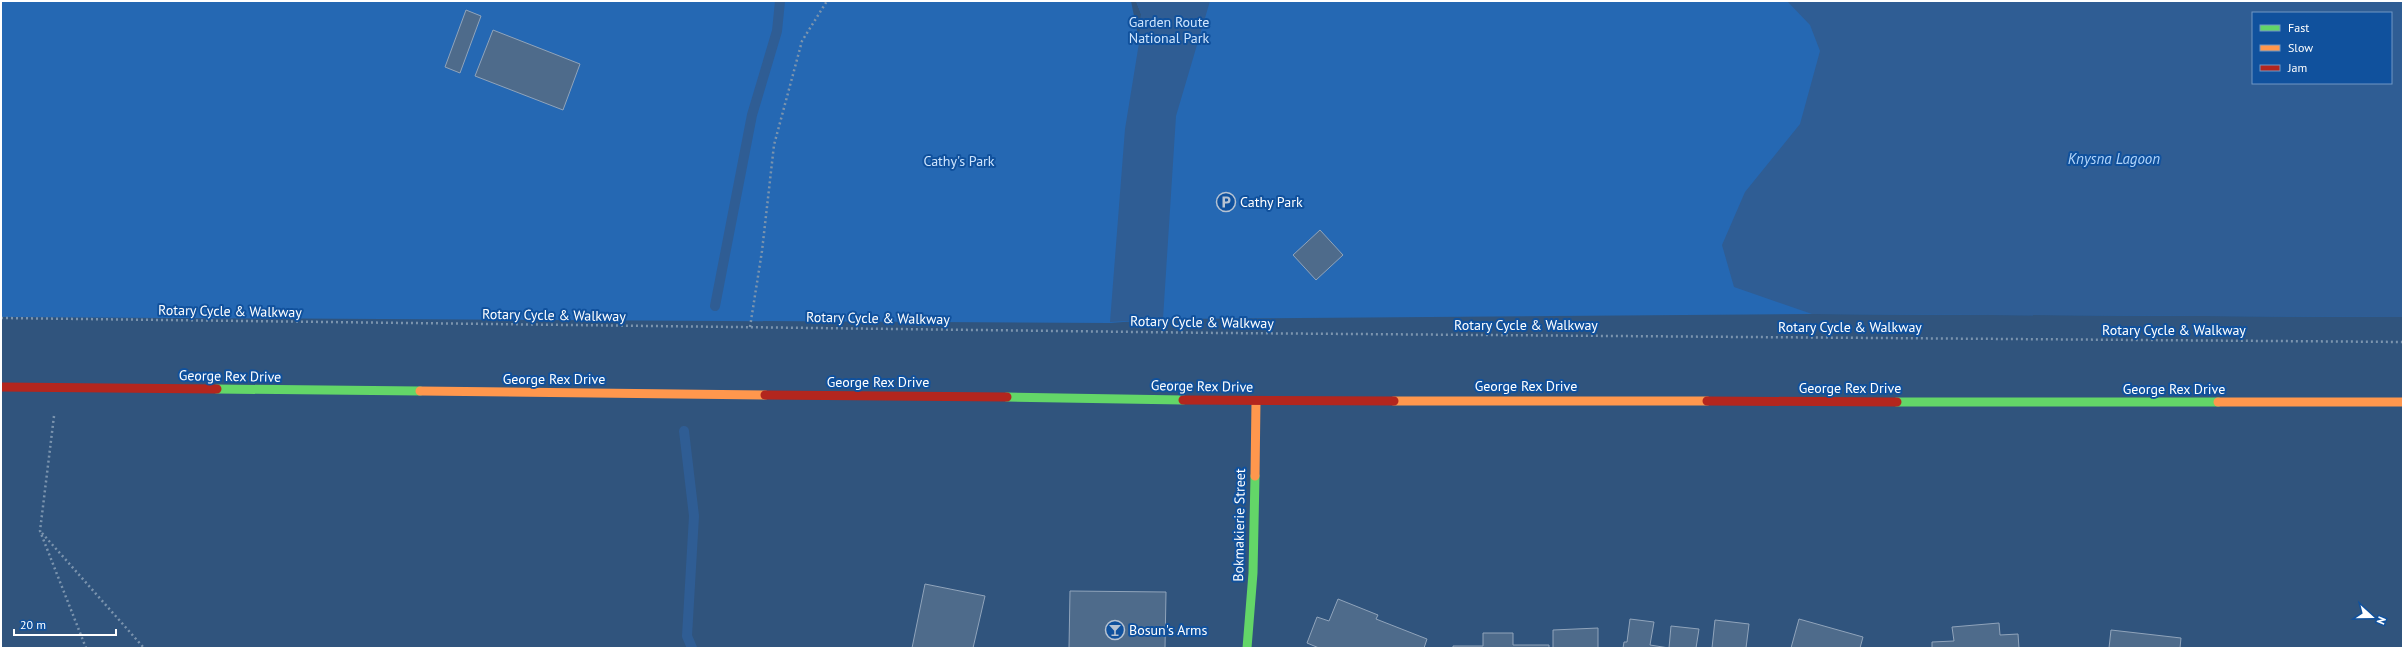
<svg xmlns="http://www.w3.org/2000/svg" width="2404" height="649" viewBox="0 0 2404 649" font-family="'PT Sans',sans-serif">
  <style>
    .green { fill: #2568b3; fill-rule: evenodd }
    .water { fill: #2f5d94; fill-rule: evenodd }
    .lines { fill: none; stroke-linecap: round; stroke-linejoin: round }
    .stream { stroke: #2f5d94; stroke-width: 10 }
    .building { fill: #4e6b8b; stroke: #90a4bb }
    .path { stroke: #7b94ae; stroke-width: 2.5; stroke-dasharray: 2 3; stroke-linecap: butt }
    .fast { stroke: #63d668; stroke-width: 9 }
    .slow { stroke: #ff974d; stroke-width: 9 }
    .jam { stroke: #b3261e; stroke-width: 9 }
    .labels { text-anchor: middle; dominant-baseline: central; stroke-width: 4; stroke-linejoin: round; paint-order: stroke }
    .park-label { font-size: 14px; fill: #cee5fe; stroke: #10519d }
    .poi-label { font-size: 14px; fill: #fff; stroke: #10519d; text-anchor: start }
    .street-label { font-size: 14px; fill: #fff; stroke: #10519d }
    .water-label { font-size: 15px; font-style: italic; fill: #b2d5fb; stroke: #10519d }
  </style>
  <rect width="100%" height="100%" fill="#30547d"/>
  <!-- green -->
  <path class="green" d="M1,1H1131L1139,41L1141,14L1136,1H2403V317L1812,314L1164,319L1110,323L1,317ZM2253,13H2391V83H2253Z"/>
  <!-- water -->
  <g class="water">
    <path d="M1136,1H1210L1176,116L1163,319L1110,322L1125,129L1139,43L1141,14Z"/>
    <path d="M1787,1H2403V317L1812,314L1734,287L1722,245L1745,192L1800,124L1820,51L1810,25ZM2253,13H2391V83H2253Z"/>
  </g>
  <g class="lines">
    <!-- stream -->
    <g class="stream">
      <path d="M715,306L752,115L777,31L780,1"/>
      <path d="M684,431L694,516L687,636L692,648"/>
    </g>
  </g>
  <!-- building -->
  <g class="building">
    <path d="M466,10L481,16L460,73L445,67Z"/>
    <path d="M493,30L580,64L563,110L475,76Z"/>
    <path d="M1320,230L1343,255L1316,280L1293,255Z"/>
    <path d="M925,584L985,596L973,648H912Z"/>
    <path d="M1070,591L1166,592L1165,648H1069Z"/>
    <path d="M1338,599L1378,615L1376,619L1427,639L1424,648H1319L1307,643L1317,617L1329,621Z"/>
    <path d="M1630,619L1654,622L1650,645L1669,648L1671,626L1699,629L1696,648H1623L1624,642H1627Z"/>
    <path d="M1799,619L1863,637L1860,648H1791Z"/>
    <path d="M1715,620L1749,624L1746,648H1712Z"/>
    <path d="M1999,623L2000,635L2018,634L2019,648H1932V642L1954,641L1952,627Z"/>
    <path d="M1598,628V648H1553V630Z"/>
    <path d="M2111,630L2181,638L2180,648H2109Z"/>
    <path d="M1483,633H1513V645H1549V648H1453V646H1483Z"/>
  </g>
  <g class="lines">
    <!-- path -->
    <g class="path">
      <path d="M1,318L1222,333L2403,342"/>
      <path d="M750,327L762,251L774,145L802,41L827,1"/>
      <path d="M54,416L40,531L86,648"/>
      <path d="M42,533L144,648"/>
    </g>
    <!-- fast -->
    <g class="fast">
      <path d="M217,389L420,391"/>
      <path d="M1007,397L1183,400"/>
      <path d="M1897,402H2218"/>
      <path d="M1247,648L1253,573L1255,476"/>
    </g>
    <!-- slow -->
    <g class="slow">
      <path d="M420,391L765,395"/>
      <path d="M1394,401H1707"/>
      <path d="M2218,402H2403"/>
      <path d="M1255,476L1256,401"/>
    </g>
    <!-- jam -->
    <g class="jam">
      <path d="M1,387L217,389"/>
      <path d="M765,395L1007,397"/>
      <path d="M1183,400L1394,401"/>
      <path d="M1707,401L1897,402"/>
    </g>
  </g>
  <!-- icons -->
  <defs>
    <g id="parking-ring" transform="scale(1)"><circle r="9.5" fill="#10519d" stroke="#b7c3d2" stroke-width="1.5"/><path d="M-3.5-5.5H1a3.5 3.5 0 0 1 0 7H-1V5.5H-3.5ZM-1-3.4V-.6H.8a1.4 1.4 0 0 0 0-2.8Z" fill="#b7c3d2"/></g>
    <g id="bar-ring" transform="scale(1)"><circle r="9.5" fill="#10519d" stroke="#b7c3d2" stroke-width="1.5"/><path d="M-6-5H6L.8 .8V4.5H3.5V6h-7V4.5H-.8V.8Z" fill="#b7c3d2"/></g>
  </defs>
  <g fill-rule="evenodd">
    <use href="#parking-ring" x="1226" y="202"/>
    <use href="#bar-ring" x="1115" y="630"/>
  </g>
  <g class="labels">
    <!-- park labels -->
    <g class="park-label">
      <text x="1169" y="22">Garden Route<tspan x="1169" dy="16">National Park</tspan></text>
      <text x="959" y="161">Cathy's Park</text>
    </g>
    <!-- poi labels -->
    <g class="poi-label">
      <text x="1240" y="202">Cathy Park</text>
      <text x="1129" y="630">Bosun's Arms</text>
    </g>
    <!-- street labels -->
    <g class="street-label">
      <text transform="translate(230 311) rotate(1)">Rotary Cycle &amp; Walkway</text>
      <text transform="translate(554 315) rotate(1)">Rotary Cycle &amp; Walkway</text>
      <text transform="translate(878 318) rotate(1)">Rotary Cycle &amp; Walkway</text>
      <text transform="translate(1202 322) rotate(1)">Rotary Cycle &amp; Walkway</text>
      <text x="1526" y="325">Rotary Cycle &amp; Walkway</text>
      <text x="1850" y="327">Rotary Cycle &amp; Walkway</text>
      <text x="2174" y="330">Rotary Cycle &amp; Walkway</text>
      <text transform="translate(230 376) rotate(1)">George Rex Drive</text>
      <text x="554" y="379">George Rex Drive</text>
      <text x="878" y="382">George Rex Drive</text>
      <text transform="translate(1202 386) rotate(1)">George Rex Drive</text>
      <text x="1526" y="386">George Rex Drive</text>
      <text x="1850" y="388">George Rex Drive</text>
      <text x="2174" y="389">George Rex Drive</text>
      <text transform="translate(1239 525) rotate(-89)">Bokmakierie Street</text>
    </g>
    <!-- water labels -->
    <g class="water-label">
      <text x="2114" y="158">Knysna Lagoon</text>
    </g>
  </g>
  <!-- border -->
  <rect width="2404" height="649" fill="none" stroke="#ffffff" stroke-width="4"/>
  <!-- legend -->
  <rect x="2252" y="12" width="140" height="72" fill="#10519d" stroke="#7097c4"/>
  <rect x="2260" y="25" width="20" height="6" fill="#63d668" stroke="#7097c4"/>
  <text x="2288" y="32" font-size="12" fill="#ffffff">Fast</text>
  <rect x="2260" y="45" width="20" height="6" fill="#ff974d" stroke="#7097c4"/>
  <text x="2288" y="52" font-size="12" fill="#ffffff">Slow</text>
  <rect x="2260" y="65" width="20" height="6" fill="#b3261e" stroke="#7097c4"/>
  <text x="2288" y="72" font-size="12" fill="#ffffff">Jam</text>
  <!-- north arrow -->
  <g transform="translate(2372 617) rotate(111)" stroke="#10519d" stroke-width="3" paint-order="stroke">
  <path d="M0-3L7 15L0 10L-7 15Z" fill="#ffffff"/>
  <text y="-6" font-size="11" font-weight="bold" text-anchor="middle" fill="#ffffff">N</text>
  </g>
  <!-- scale -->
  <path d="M14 629v6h102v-6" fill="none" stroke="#ffffff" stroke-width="2"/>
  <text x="20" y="629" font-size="12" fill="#ffffff" stroke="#10519d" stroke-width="3" paint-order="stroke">20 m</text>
</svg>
